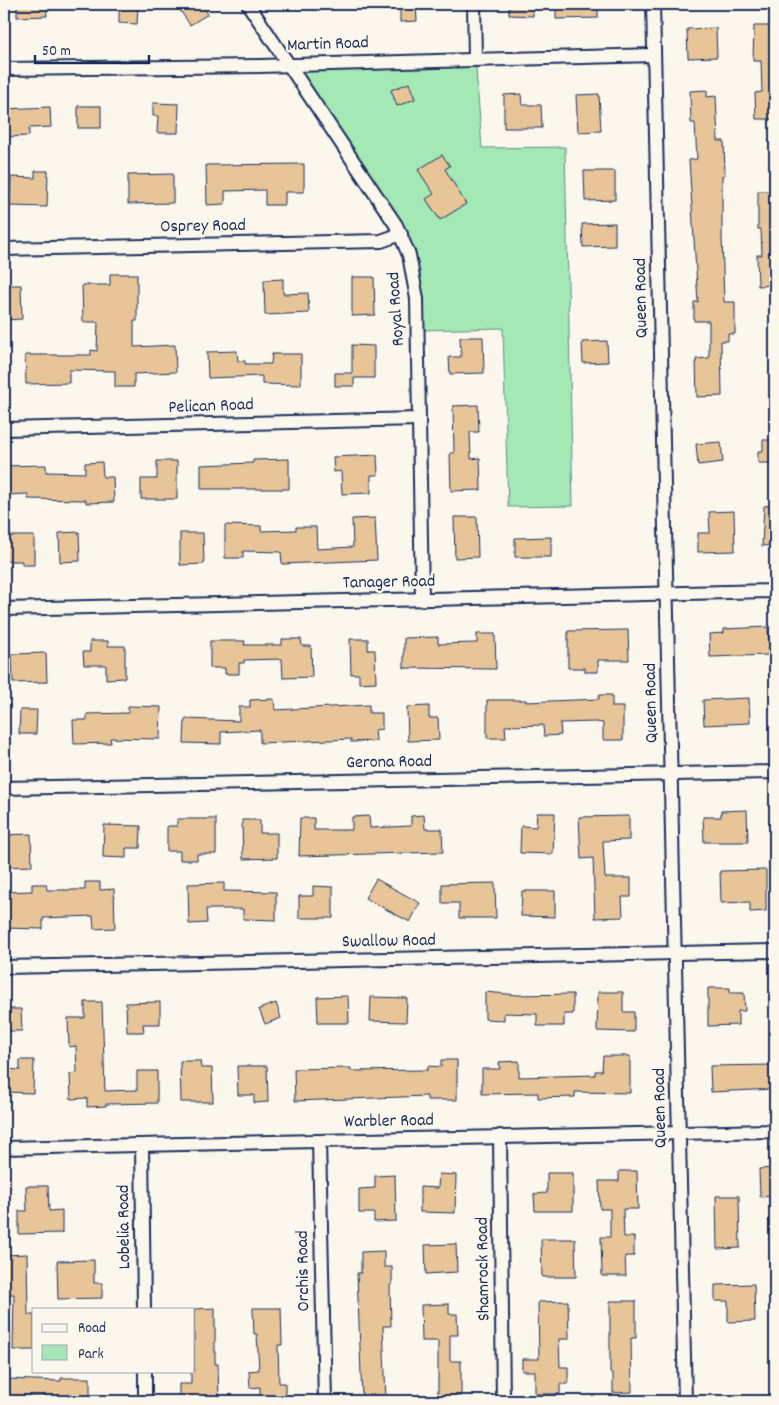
<svg xmlns="http://www.w3.org/2000/svg" width="779" height="1405" viewBox="0 0 779 1405" font-family="Dekko,sans-serif">
  <style>
    .green { fill: #a3e8b5; stroke: #5f8c8a }
    .building { fill: #e8c599; stroke: #1b2f5e }
    .lines { fill: none; stroke-linecap: round; stroke-linejoin: round }
    .minor-casing { stroke: #1b2f5e; stroke-width: 16 }
    .minor { stroke: #fbf7ec; stroke-width: 12 }
    .labels { text-anchor: middle; dominant-baseline: central; stroke-width: 5; stroke-linejoin: round; paint-order: stroke }
    .street-label { font-size: 18px; fill: #1b2f5e; stroke: #fbf7ec }
  </style>
  <rect width="100%" height="100%" fill="#fbf7ec"/>
  <filter id="ink" filterUnits="userSpaceOnUse"><feTurbulence type="fractalNoise" baseFrequency=".02" numOctaves="2"/><feDisplacementMap in="SourceGraphic" scale="10" xChannelSelector="R" yChannelSelector="G"/><feConvolveMatrix kernelMatrix="1 2 1 2 8 2 1 2 1" color-interpolation-filters="sRGB"/></filter>
  <g filter="url(#ink)">
    <!-- green -->
    <g class="green">
      <path d="M475,56L482,148L565,147L573,506L508,507L503,328L420,330L400,238L288,66Z"/>
      <path d="M769,1219H775V1401H773Z"/>
    </g>
    <!-- building -->
    <g class="building">
      <path d="M17,4H46L47,16L17,17Z"/>
      <path d="M119,4L138,5L137,24L119,23Z"/>
      <path d="M176,4H201L208,14L190,25Z"/>
      <path d="M400,4H416L417,21L400,22Z"/>
      <path d="M509,4H533V16L509,15Z"/>
      <path d="M556,4H598V18L556,19Z"/>
      <path d="M754,26H775V119H756L755,93L762,92L761,61H753Z"/>
      <path d="M716,28L717,57L688,58L687,29Z"/>
      <path d="M409,83L415,99L397,106L391,90Z"/>
      <path d="M707,90V97L716,96L718,141H724L725,175L722,176V236L724,302H735V334H728V341H721L722,396L697,397L696,359L709,358V321H694V302H698L689,160L697,159L695,123H691L690,91Z"/>
      <path d="M521,94L522,105H541L542,128H504V95Z"/>
      <path d="M599,94L601,131L578,132L576,95Z"/>
      <path d="M153,103L179,104L178,133H157L158,116H153Z"/>
      <rect x="78" y="106" width="23" height="22"/>
      <path d="M50,107L51,127L29,128V136L4,137V109Z"/>
      <path d="M442,155L450,166L445,169L466,204L440,220L426,199L434,194L418,170Z"/>
      <path d="M304,164V192H285V205H265V190L225,191V204L207,205L206,165Z"/>
      <path d="M35,171H48L47,207L10,206L11,177L35,178Z"/>
      <path d="M584,171H615V200L585,201Z"/>
      <path d="M173,174V203L128,204V175Z"/>
      <path d="M758,191H775V285L758,286L757,255H762L761,229H758Z"/>
      <path d="M615,223V246L583,247L582,224Z"/>
      <path d="M110,274H137V321H134V347L175,345L176,372L134,374V387H115V371L69,370V383L26,384L25,355H91V350L97,351L98,322H83L82,285H110Z"/>
      <path d="M352,277H374L375,315L352,316Z"/>
      <path d="M283,279V294L308,293L309,313L265,315L264,280Z"/>
      <path d="M4,285H21L22,319L4,320Z"/>
      <path d="M460,337H483L484,373L450,374L449,357H461Z"/>
      <path d="M607,341L608,362L583,363L582,342Z"/>
      <path d="M352,345L374,346V378H354V386H335V373H352Z"/>
      <path d="M237,351L238,361H245V364H271L272,354H301V385L262,384V376L208,378L207,352Z"/>
      <path d="M478,405L479,432H470L471,459L480,458L481,490L451,491L450,453H454L453,406Z"/>
      <path d="M763,440H775V463H758V451H763Z"/>
      <path d="M721,442L723,462L698,465L696,444Z"/>
      <path d="M377,455L378,475H371V493L342,494L341,471L334,472L333,457Z"/>
      <path d="M289,459V489H201V465L253,463V460Z"/>
      <path d="M157,461H177V499H141V479H157Z"/>
      <path d="M102,462L103,477H113L114,502L86,503V500L28,499V494L4,495V466L46,465V472L85,473V463Z"/>
      <path d="M775,505V545L762,546L764,506Z"/>
      <path d="M734,511L735,551L698,552V533H710L709,512Z"/>
      <path d="M454,517H477L478,557L455,558Z"/>
      <path d="M375,518L377,560L282,564L281,552L243,551V558H225V525L261,526V531L296,530V527H316L317,549L353,547L352,519Z"/>
      <path d="M79,532L80,561L60,562L59,533Z"/>
      <path d="M180,533H203L204,564L180,565Z"/>
      <path d="M5,536H34V565H22V561H4Z"/>
      <path d="M551,537V557H515V538Z"/>
      <path d="M768,627L770,655L710,657L709,634L724,633V629Z"/>
      <path d="M628,630L629,660H598V672H585V668H568V631Z"/>
      <path d="M477,634H495L496,669L404,668V638L438,637V644L477,643Z"/>
      <path d="M282,639H301L302,646H311L312,677L283,678L282,659L244,660V663H239V674H225V668H210V641H245L244,645H282Z"/>
      <path d="M350,639H368V650H375L376,682L359,683V674H351Z"/>
      <path d="M90,641H108V646H125V678L106,679V665H84L83,652H90Z"/>
      <path d="M46,653L47,682L13,683L12,654Z"/>
      <path d="M599,695H612V707H623V740H603V723L596,722L560,723L561,735L544,736L543,725L505,726L506,738H487V700H526V702L599,699Z"/>
      <path d="M749,698L750,723L704,725L703,700Z"/>
      <path d="M274,699L275,710L369,705V713H382V729L375,730L376,741L351,742V739L260,743V730L221,732V744L184,743L185,719L239,721V707H250V700Z"/>
      <path d="M128,706L161,707L160,739L110,738L111,743L74,744L73,720H87V714L128,713Z"/>
      <path d="M429,706V718H438L439,740L408,741L407,707Z"/>
      <path d="M20,710H37L36,734H19Z"/>
      <path d="M747,810L748,842H704L703,817H721V811Z"/>
      <path d="M537,813H555L553,854L520,853L521,826L536,827Z"/>
      <path d="M424,815L425,829H442L443,852L299,856L300,818H314V830H352V817L369,816L370,828L411,826V816Z"/>
      <path d="M629,816V840L603,841L605,878H631V897H622L623,917L595,918L593,858L581,859L579,817Z"/>
      <path d="M177,819H216V854H197V860H180V851H167V826H177Z"/>
      <path d="M242,820H260V833H277V858L243,859Z"/>
      <path d="M104,825L141,826L140,848H126V858L103,857Z"/>
      <path d="M31,834L32,866L4,867V835Z"/>
      <path d="M766,870V911L750,912V902L721,903L720,871Z"/>
      <path d="M376,879L420,903L410,922L365,898Z"/>
      <path d="M85,882H100V890L114,889L115,928L94,929L93,916L43,918V929L4,928V892L32,891V884H46L47,890H85Z"/>
      <path d="M224,883V891L276,892V920L243,919V909H206L207,923L189,924L188,884Z"/>
      <path d="M495,883L496,918H459V903H442V884Z"/>
      <path d="M313,886L333,887V918H299V896H313Z"/>
      <path d="M522,891H555V917L521,916Z"/>
      <path d="M708,988H730V993H744L745,1011H738V1025L708,1026Z"/>
      <path d="M485,992L518,995L573,994V1014H564V1026H537V1014L504,1013V1020L485,1019Z"/>
      <path d="M598,992H623V1012H634V1032L597,1031Z"/>
      <path d="M348,996L349,1023H318L317,997Z"/>
      <path d="M371,997L407,998L406,1022L370,1021Z"/>
      <path d="M85,1002H102L105,1091L137,1090V1071H157V1103L106,1104V1106L87,1107V1098L71,1099L70,1074L77,1073L76,1046L69,1047L68,1018H85Z"/>
      <path d="M160,1002V1024H143L144,1032H127L126,1003Z"/>
      <path d="M276,1003L281,1018L265,1024L259,1009Z"/>
      <path d="M4,1009H21L22,1031H4Z"/>
      <path d="M603,1056H630V1093L575,1092V1097L538,1098V1093L482,1094V1069H500L499,1062L519,1061V1077L595,1075V1071H602Z"/>
      <path d="M20,1060H34L33,1093L4,1092V1069L20,1070Z"/>
      <path d="M441,1060H457V1100H427V1096L295,1101L294,1069L351,1068V1071L428,1070V1066L441,1067Z"/>
      <path d="M180,1061H200L201,1068H212L213,1102H181Z"/>
      <path d="M775,1065V1089L711,1092L710,1066Z"/>
      <path d="M237,1066H267L268,1102L254,1103V1095H238Z"/>
      <path d="M774,1168L775,1196L760,1197L759,1169Z"/>
      <path d="M619,1171H637L638,1209H623L624,1237H634V1256H625L626,1276H602L601,1237H610V1209H600L599,1181H619Z"/>
      <path d="M547,1173H573V1211H535L534,1194L547,1193Z"/>
      <path d="M439,1174L456,1175L455,1213L420,1212V1187L438,1188Z"/>
      <path d="M395,1175L396,1221L374,1222V1213H359V1189L375,1188V1176Z"/>
      <path d="M26,1186H48L49,1211L62,1210V1233L19,1234V1211H27Z"/>
      <path d="M716,1196H739L740,1248L717,1249Z"/>
      <path d="M541,1239H575L576,1277H542Z"/>
      <path d="M456,1244L457,1272L426,1274L425,1245Z"/>
      <path d="M384,1251V1267H392V1285H390L391,1326H383L386,1399H362L357,1273H361V1252Z"/>
      <path d="M27,1254L28,1315H34V1350H13L14,1294H4V1255Z"/>
      <path d="M94,1260V1283H102V1298L58,1299L57,1261Z"/>
      <path d="M754,1284L755,1321L728,1322V1301H715V1285Z"/>
      <path d="M568,1301L569,1339H559L560,1367H568V1384H560V1394H535V1371H522V1359H539L538,1302Z"/>
      <path d="M610,1301H636V1338H631L632,1392L613,1393V1373H610Z"/>
      <path d="M449,1304V1314H457L458,1335H450V1361H461V1397H438V1341H422L421,1305Z"/>
      <path d="M215,1308V1364H218L219,1401H179V1384H191V1371H194V1309Z"/>
      <path d="M253,1308H281L282,1345H278L279,1383H285V1401H260V1387L250,1388L249,1371L259,1370L257,1334H254Z"/>
      <path d="M61,1378H90V1398L5,1396L6,1379L61,1381Z"/>
    </g>
    <g class="lines">
      <!-- minor casing -->
      <g class="minor-casing">
        <g id="minor">
          <path d="M248,4L396,225L409,255L417,299L422,600"/>
          <path d="M474,4L475,58"/>
          <path d="M653,4L685,1401"/>
          <path d="M4,69L260,66L654,55"/>
          <path d="M4,249L381,241L401,234"/>
          <path d="M4,429L419,419"/>
          <path d="M4,609L775,591"/>
          <path d="M4,788L775,772"/>
          <path d="M4,967L775,951"/>
          <path d="M500,1136L503,1401"/>
          <path d="M319,1141L325,1401"/>
          <path d="M142,1145L144,1309"/>
          <path d="M4,1148L775,1131"/>
          <path d="M145,1371V1401"/>
        </g>
      </g>
      <!-- minor -->
      <use href="#minor" class="minor"/>
    </g>
  </g>
  <g class="labels">
    <!-- street labels -->
    <g class="street-label">
      <text transform="translate(328 45) rotate(-2)">Martin Road</text>
      <text transform="translate(203 227) rotate(-1)">Osprey Road</text>
      <text transform="translate(642 298) rotate(-91)">Queen Road</text>
      <text transform="translate(397 309) rotate(-94)">Royal Road</text>
      <text transform="translate(211 407) rotate(-2)">Pelican Road</text>
      <text transform="translate(389 583) rotate(-1)">Tanager Road</text>
      <text transform="translate(652 703) rotate(-91)">Queen Road</text>
      <text transform="translate(389 763) rotate(-1)">Gerona Road</text>
      <text transform="translate(389 942) rotate(-1)">Swallow Road</text>
      <text transform="translate(661 1108) rotate(-91)">Queen Road</text>
      <text transform="translate(389 1122) rotate(-1)">Warbler Road</text>
      <text transform="translate(125 1227) rotate(-91)">Lobelia Road</text>
      <text transform="translate(484 1269) rotate(-91)">Shamrock Road</text>
      <text transform="translate(304 1271) rotate(-91)">Orchis Road</text>
    </g>
  </g>
  <!-- margin -->
  <rect width="779" height="1405" fill="none" stroke="#fbf7ec" stroke-width="20"/>
  <rect x="10" y="10" width="759" height="1385" fill="none" stroke="#1b2f5e" stroke-width="2" filter="url(#ink)"/>
  <!-- legend -->
  <rect x="32" y="1308" width="162" height="65" fill="#fbf7ec" stroke="#a1a7b3"/>
  <rect x="42" y="1324" width="25" height="8" fill="#fbf7ec" stroke="#a1a7b3"/>
  <text x="78" y="1332" font-size="15" fill="#1b2f5e">Road</text>
  <rect x="42" y="1345" width="25" height="15" fill="#a3e8b5" stroke="#a1a7b3"/>
  <text x="78" y="1358" font-size="15" fill="#1b2f5e">Park</text>
  <!-- scale -->
  <path d="M35 55v8h114v-8" fill="none" stroke="#1b2f5e" stroke-width="2.5"/>
  <text x="42" y="55" font-size="15" fill="#1b2f5e" stroke="#fbf7ec" stroke-width="4" paint-order="stroke">50 m</text>
</svg>
